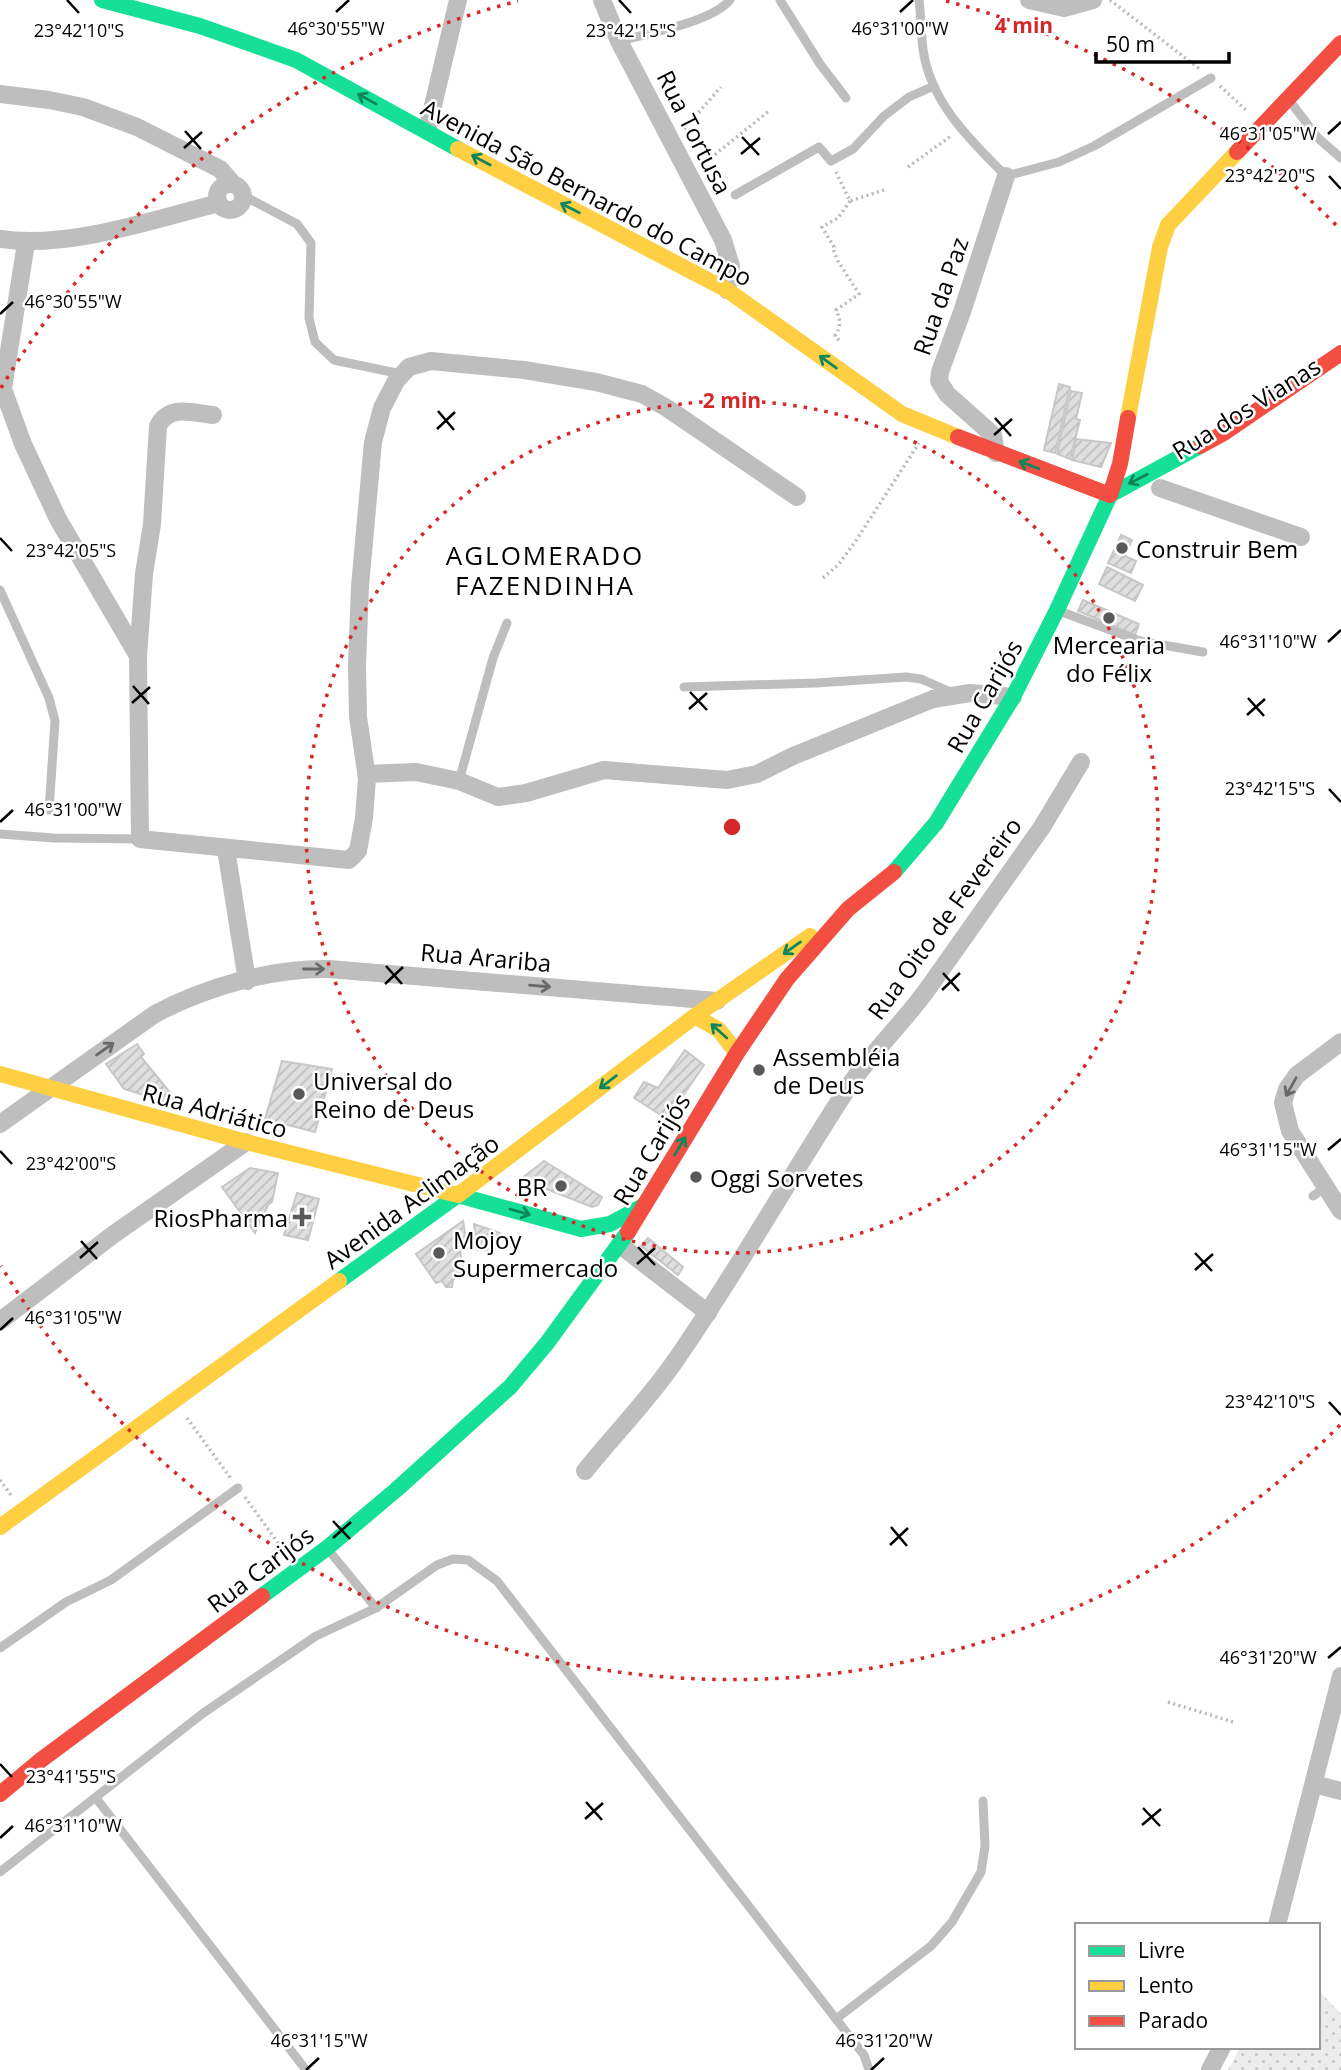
<svg xmlns="http://www.w3.org/2000/svg" width="1341" height="2070" viewBox="0 0 1341 2070" font-family="'Open Sans',sans-serif">
  <style>
    .grass { fill: url(#grass-dots) }
    .building { fill: url(#building-hatch); stroke: #c7c7c7; stroke-width: 2 }
    .lines { fill: none; stroke-linecap: round; stroke-linejoin: round }
    .path { stroke: #b9b9b9; stroke-width: 3.5; stroke-dasharray: 2 3.5; stroke-linecap: butt }
    .lane { stroke: #bebebe; stroke-width: 9 }
    .street { stroke: #bebebe; stroke-width: 18 }
    .fast { stroke: #16e098; stroke-width: 16 }
    .slow { stroke: #ffcf43; stroke-width: 16 }
    .jam { stroke: #f24e42; stroke-width: 16 }
    .oneway { stroke: #0d865b }
    .oneway2 { stroke: #686868 }
    .ticks { fill: none; stroke: #000; stroke-width: 2.5 }
    .ring { fill: none; stroke: #d62828; stroke-width: 3.5; stroke-dasharray: 3.5 7 }
    .poi-dot { fill: #595959; stroke: #fff; stroke-width: 2.5 }
    .labels { text-anchor: middle; dominant-baseline: central; stroke-width: 5; stroke-linejoin: round; paint-order: stroke }
    .street-label { font-size: 24px; fill: #000; stroke: #fff }
    .poi-label { font-size: 24px; fill: #000; stroke: #fff; text-anchor: start }
    .neighbourhood-label { font-size: 26px; letter-spacing: 2px; fill: #000; stroke: #fff }
    .ticks-label { font-size: 18px; text-anchor: middle; fill: #000; stroke: #fff; stroke-width: 5; stroke-linejoin: round; paint-order: stroke }
    .centre { fill: #d62828; stroke: #fff; stroke-width: 3.5 }
    .ring-label { font-size: 21px; text-anchor: middle; font-weight: bold; fill: #d62828; stroke: #fff; stroke-width: 5; stroke-linejoin: round; paint-order: stroke }
  </style>
  <defs>
    <pattern id="grass-dots" width="8" height="8" patternUnits="userSpaceOnUse" patternTransform="scale(1.75)"><rect width="8" height="8" fill="#ececec"/><path d="M2 2h.1M6 6h.1" fill="none" stroke="#c9c9c9" stroke-width="1.8" stroke-linecap="round"/></pattern>
    <pattern id="building-hatch" width="6" height="6" patternUnits="userSpaceOnUse" patternTransform="scale(1.75)"><rect width="6" height="6" fill="#dfdfdf"/><path d="M-1 1l2-2M0 6l6-6M5 7l2-2" fill="none" stroke="#bebebe"/></pattern>
  </defs>
  <rect width="100%" height="100%" fill="#fff"/>
  <!-- grass -->
  <path class="grass" d="M1318,1990L1341,2014V2070H1228L1240,2047H1318Z"/>
  <!-- building -->
  <g class="building">
    <path d="M1059,384L1070,387L1055,453L1044,450Z"/>
    <path d="M1071,391L1082,393L1076,419L1080,420L1070,459L1057,454Z"/>
    <path d="M1076,439L1111,443L1101,467L1072,460Z"/>
    <path d="M1121,535L1132,540L1125,556L1136,561L1131,573L1108,563Z"/>
    <path d="M1107,567L1143,585L1135,601L1099,584Z"/>
    <path d="M1083,600L1139,624L1135,635L1078,611Z"/>
    <path d="M137,1044L144,1054L141,1057L182,1107L124,1089L106,1064Z"/>
    <path d="M685,1050L704,1065L667,1119L634,1098L644,1082L658,1088Z"/>
    <path d="M282,1061L332,1069L315,1132L265,1119Z"/>
    <path d="M544,1161L602,1197L598,1205L592,1207L521,1179Z"/>
    <path d="M250,1168L278,1173L272,1202L268,1205L255,1233L222,1187Z"/>
    <path d="M297,1193L319,1199L308,1240L284,1235Z"/>
    <path d="M463,1221L467,1245L460,1252L464,1270L453,1280L452,1287H446L442,1281L436,1283L416,1254Z"/>
    <path d="M474,1224L500,1233L494,1251L477,1250Z"/>
    <path d="M648,1238L683,1267L678,1275L641,1246Z"/>
  </g>
  <g class="lines">
    <!-- path -->
    <g class="path">
      <path d="M1110,0L1201,70"/>
      <path d="M1220,86L1248,112"/>
      <path d="M684,129L721,87"/>
      <path d="M702,165L769,111"/>
      <path d="M908,167L951,136"/>
      <path d="M836,172L850,201L884,190"/>
      <path d="M839,340L835,336C841,326 841,321 836,310L859,294L838,261L833,249L834,247L822,227L838,218L850,201"/>
      <path d="M823,578L838,565L855,542L919,443"/>
      <path d="M187,1418L232,1480"/>
      <path d="M0,1480L11,1495"/>
      <path d="M245,1497L283,1550"/>
      <path d="M1168,1702L1233,1722"/>
    </g>
    <!-- lane -->
    <g class="lane">
      <path d="M780,0L820,64L846,98"/>
      <path d="M919,0C921,16 921,33 923,49C930,102 970,140 1006,176L1059,162L1094,146L1211,78"/>
      <path d="M619,41C647,34 712,22 730,0"/>
      <path d="M1289,100L1318,138L1341,158"/>
      <path d="M735,195L819,147L831,161L853,149L884,116L909,97L934,86"/>
      <path d="M244,196L297,224L311,243L309,318L315,342L334,360L401,374"/>
      <path d="M0,590L49,698L55,721L49,810"/>
      <path d="M1062,612L1140,641L1203,652"/>
      <path d="M684,687L816,683L906,677L921,679L953,693"/>
      <path d="M459,781L493,658L507,623"/>
      <path d="M0,834L54,838L140,839"/>
      <path d="M1313,1196L1326,1187"/>
      <path d="M330,1552L376,1608"/>
      <path d="M0,1648L66,1602L111,1580L238,1488"/>
      <path d="M96,1798L306,2070"/>
      <path d="M0,1872L202,1714L316,1636L376,1608L437,1565L453,1559L468,1560L497,1581L836,2019L864,2055L869,2070"/>
      <path d="M836,2019L931,1946L952,1922L981,1872L985,1846L983,1801"/>
    </g>
    <!-- street -->
    <g class="street">
      <path d="M602,0L619,41L723,240L731,266L727,290"/>
      <path d="M1029,0L1064,8L1093,0"/>
      <path d="M0,94L49,100L83,107L137,127L220,169L233,184"/>
      <path d="M427,131L458,0"/>
      <circle cx="230" cy="197" r="13"/>
      <path d="M0,239C69,249 152,220 219,203"/>
      <path d="M26,243L3,389L23,444L58,519L138,656"/>
      <path d="M213,415C192,413 170,404 158,426L152,524L144,574L138,656L140,839L349,860L358,851L364,818L367,778L358,717L357,666L360,586L373,442L382,408L396,381L409,367L431,361L524,370L596,382L642,394L667,408L797,497"/>
      <path d="M996,453L993,435L947,394L939,381L940,372L962,312L1006,176"/>
      <path d="M1160,488L1301,537"/>
      <path d="M366,774L416,772L459,781L498,797L526,793L604,770L727,780L757,774L793,756L933,699L970,693L1013,697"/>
      <path d="M226,849L247,981"/>
      <path d="M1341,1042L1297,1075L1287,1089L1283,1103L1290,1131L1341,1211"/>
      <path d="M0,1124L155,1014C206,987 271,968 329,969L717,1001"/>
      <path d="M620,1245L708,1313"/>
      <path d="M0,1321L114,1234L246,1142"/>
      <path d="M585,1471C614,1435 647,1401 673,1364C736,1274 789,1178 849,1086C873,1051 904,1022 929,987L1042,827L1081,762"/>
      <path d="M1314,1784L1341,1791"/>
      <path d="M1277,1925L1341,1676"/>
      <path d="M1210,2070L1222,2047"/>
    </g>
    <!-- fast -->
    <g class="fast">
      <path d="M102,0L200,26L296,60L458,149"/>
      <path d="M894,872L936,823L1013,697L1057,610L1110,495L1200,446"/>
      <path d="M454,1194L581,1229L610,1224L643,1206"/>
      <path d="M339,1281L458,1195"/>
      <path d="M262,1596L327,1548L396,1490L510,1387L547,1343L628,1232"/>
    </g>
    <!-- slow -->
    <g class="slow">
      <path d="M458,149L727,290L902,414L958,437"/>
      <path d="M1128,418L1160,247L1168,225L1237,152"/>
      <path d="M695,1016L719,1030L737,1053"/>
      <path d="M0,1074L246,1142L454,1194"/>
      <path d="M458,1195L695,1016L810,936"/>
      <path d="M0,1527L339,1281"/>
    </g>
    <!-- jam -->
    <g class="jam">
      <path d="M1237,152L1341,43"/>
      <path d="M958,437L1110,495L1120,464L1128,418"/>
      <path d="M1200,446L1224,433L1341,353"/>
      <path d="M628,1232L737,1053L787,979L848,909L894,872"/>
      <path d="M0,1794L41,1760L262,1596"/>
    </g>
  </g>
  <!-- one-way arrows -->
  <defs><path id="oneway-shaft" d="M-6 0H5M1.5-3L5.5 0L1.5 3" fill="none" stroke-width="1.6" stroke-linecap="round" stroke-linejoin="round" transform="scale(1.75)"/></defs>
  <g class="oneway">
    <use href="#oneway-shaft" transform="translate(367 99) rotate(-151)"/>
    <use href="#oneway-shaft" transform="translate(481 160) rotate(-152)"/>
    <use href="#oneway-shaft" transform="translate(570 208) rotate(-153)"/>
    <use href="#oneway-shaft" transform="translate(828 362) rotate(-144)"/>
    <use href="#oneway-shaft" transform="translate(1029 465) rotate(-159)"/>
    <use href="#oneway-shaft" transform="translate(1138 479) rotate(153)"/>
    <use href="#oneway-shaft" transform="translate(792 948) rotate(145)"/>
    <use href="#oneway-shaft" transform="translate(719 1031) rotate(-138)"/>
    <use href="#oneway-shaft" transform="translate(608 1082) rotate(143)"/>
    <use href="#oneway-shaft" transform="translate(680 1146) rotate(-59)"/>
    <use href="#oneway-shaft" transform="translate(520 1212) rotate(16)"/>
  </g>
  <g class="oneway2">
    <use href="#oneway-shaft" transform="translate(314 969)"/>
    <use href="#oneway-shaft" transform="translate(540 986) rotate(5)"/>
    <use href="#oneway-shaft" transform="translate(105 1049) rotate(-35)"/>
    <use href="#oneway-shaft" transform="translate(1291 1087) rotate(119)"/>
  </g>
  <!-- ticks -->
  <path class="ticks" d="M67,0L79,13M619,0L631,13M336,12L349,0M900,12L913,0M185,131L201,149M1328,134L1341,122M742,137L759,155M184,148L202,132M741,154L760,138M1329,176L1341,189M0,314L13,302M438,411L454,430M995,418L1011,436M437,429L455,412M994,435L1012,419M0,538L12,551M1328,642L1341,630M133,686L149,704M690,692L707,710M1248,698L1264,716M132,703L150,687M689,709L707,693M1247,715L1265,699M1329,789L1341,802M0,822L13,810M386,966L402,984M943,973L959,991M385,984L403,967M942,990L960,973M1328,1150L1341,1139M0,1151L12,1164M81,1241L97,1259M638,1247L655,1265M1195,1253L1212,1271M80,1258L98,1242M637,1264L655,1248M1195,1270L1213,1254M0,1330L13,1318M1329,1402L1341,1415M333,1521L350,1539M891,1527L907,1546M333,1538L351,1522M890,1545L908,1528M1328,1658L1341,1647M0,1764L12,1777M586,1802L602,1820M1143,1808L1160,1826M585,1819L603,1803M1142,1825L1161,1809M0,1838L13,1826M306,2070L319,2058M871,2070L884,2058"/>
  <!-- distance rings -->
  <g class="ring">
    <circle cx="732" cy="827" r="426"/>
    <path d="M1340 1425A853 853 0 0 1 1 1266M1 388A853 853 0 0 1 518 1M946 1A853 853 0 0 1 1340 229"/>
  </g>
  <!-- markers -->
  <g class="poi-dot">
    <circle cx="1122" cy="548" r="7"/>
    <circle cx="1109" cy="618" r="7"/>
    <circle cx="759" cy="1070" r="7"/>
    <circle cx="299" cy="1094" r="7"/>
    <circle cx="696" cy="1177" r="7"/>
    <circle cx="561" cy="1186" r="7"/>
    <path d="M298.5 1206.5h7v7h7v7h-7v7h-7v-7h-7v-7h7z"/>
    <circle cx="439" cy="1253" r="7"/>
  </g>
  <g class="labels">
    <!-- street labels -->
    <g class="street-label">
      <text transform="translate(695 132) rotate(63)">Rua Tortusa</text>
      <text transform="translate(587 192) rotate(28)">Avenida São Bernardo do Campo</text>
      <text transform="translate(940 296) rotate(-71)">Rua da Paz</text>
      <text transform="translate(1246 408) rotate(-32)">Rua dos Vianas</text>
      <text transform="translate(984 696) rotate(-60)">Rua Carijós</text>
      <text transform="translate(944 918) rotate(-54)">Rua Oito de Fevereiro</text>
      <text transform="translate(486 957) rotate(5)">Rua Arariba</text>
      <text transform="translate(215 1110) rotate(15)">Rua Adriático</text>
      <text transform="translate(651 1149) rotate(-59)">Rua Carijós</text>
      <text transform="translate(411 1201) rotate(-36)">Avenida Aclimação</text>
      <text transform="translate(260 1569) rotate(-37)">Rua Carijós</text>
    </g>
    <!-- poi labels -->
    <g class="poi-label">
      <text x="1136" y="548">Construir Bem</text>
      <text x="1109" y="644" text-anchor="middle">Mercearia<tspan x="1109" dy="28">do Félix</tspan></text>
      <text x="773" y="1056">Assembléia<tspan x="773" dy="28">de Deus</tspan></text>
      <text x="313" y="1080">Universal do<tspan x="313" dy="28">Reino de Deus</tspan></text>
      <text x="710" y="1177">Oggi Sorvetes</text>
      <text x="547" y="1186" text-anchor="end">BR</text>
      <text x="288" y="1217" text-anchor="end">RiosPharma</text>
      <text x="453" y="1239">Mojoy<tspan x="453" dy="28">Supermercado</tspan></text>
    </g>
    <!-- neighbourhood labels -->
    <g class="neighbourhood-label">
      <text x="545" y="555">AGLOMERADO<tspan x="545" dy="30">FAZENDINHA</tspan></text>
    </g>
  </g>
  <g class="ticks-label">
    <text x="336" y="35">46°30'55"W</text>
    <text x="900" y="35">46°31'00"W</text>
    <text x="79" y="37">23°42'10"S</text>
    <text x="631" y="37">23°42'15"S</text>
    <text x="1268" y="140">46°31'05"W</text>
    <text x="1270" y="182">23°42'20"S</text>
    <text x="73" y="308">46°30'55"W</text>
    <text x="71" y="557">23°42'05"S</text>
    <text x="1268" y="648">46°31'10"W</text>
    <text x="1270" y="795">23°42'15"S</text>
    <text x="73" y="816">46°31'00"W</text>
    <text x="1268" y="1156">46°31'15"W</text>
    <text x="71" y="1170">23°42'00"S</text>
    <text x="73" y="1324">46°31'05"W</text>
    <text x="1270" y="1408">23°42'10"S</text>
    <text x="1268" y="1664">46°31'20"W</text>
    <text x="71" y="1783">23°41'55"S</text>
    <text x="73" y="1832">46°31'10"W</text>
    <text x="319" y="2047">46°31'15"W</text>
    <text x="884" y="2047">46°31'20"W</text>
  </g>
  <circle cx="732" cy="827" r="10" class="centre"/>
  <g class="ring-label">
    <text x="1024" y="33">4 min</text>
    <text x="732" y="408">2 min</text>
  </g>
  <!-- legend -->
  <rect x="1075" y="1923" width="245" height="126" fill="#ffffff" stroke="#999999" stroke-width="2"/>
  <rect x="1089" y="1946" width="35" height="10" fill="#16e098" stroke="#999999" stroke-width="2"/>
  <text x="1138" y="1958" font-size="21" fill="#000000">Livre</text>
  <rect x="1089" y="1981" width="35" height="10" fill="#ffcf43" stroke="#999999" stroke-width="2"/>
  <text x="1138" y="1993" font-size="21" fill="#000000">Lento</text>
  <rect x="1089" y="2016" width="35" height="10" fill="#f24e42" stroke="#999999" stroke-width="2"/>
  <text x="1138" y="2028" font-size="21" fill="#000000">Parado</text>
  <!-- scale -->
  <path d="M1096 52v10h133v-10" fill="none" stroke="#000000" stroke-width="3.5"/>
  <text x="1106" y="52" font-size="21" fill="#000000" stroke="#ffffff" stroke-width="5" paint-order="stroke">50 m</text>
</svg>
